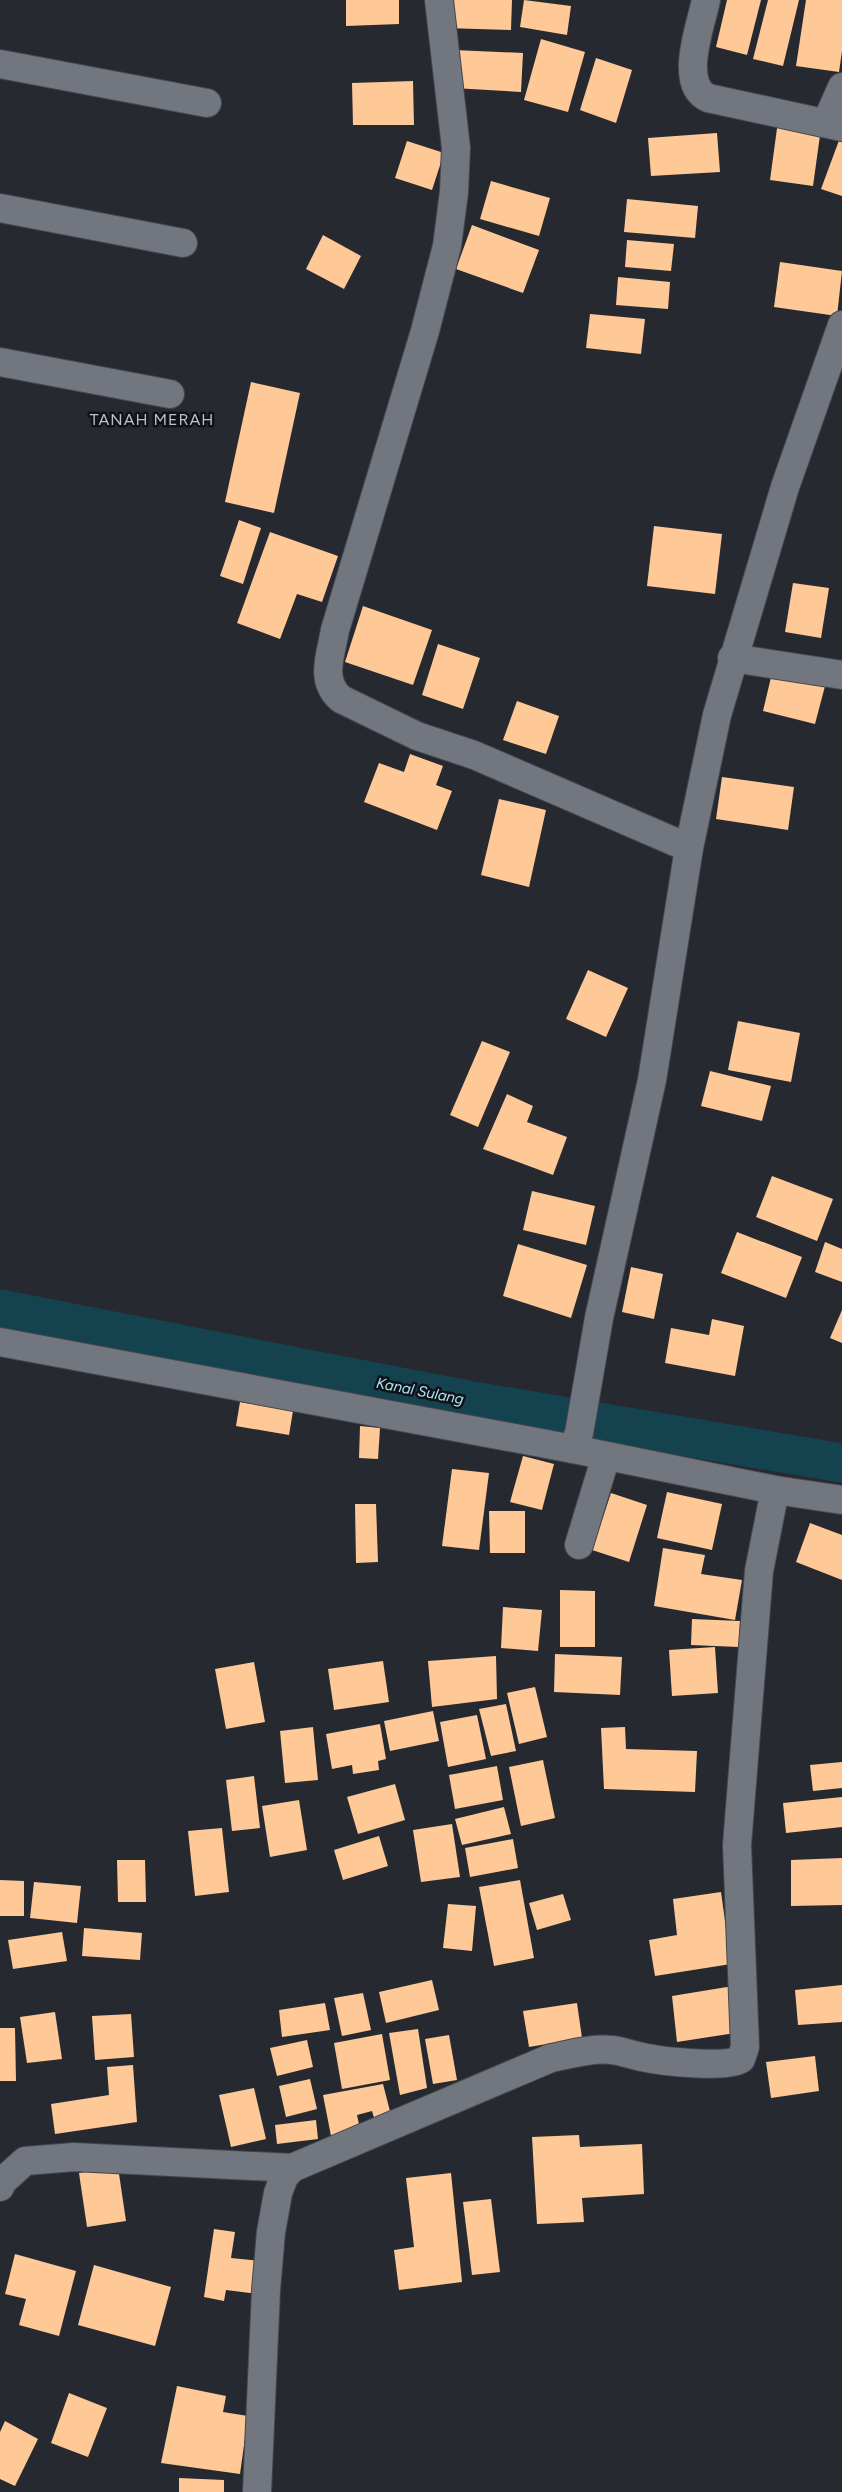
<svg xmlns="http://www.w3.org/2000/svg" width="842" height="2492" viewBox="0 0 842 2492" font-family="Figtree,sans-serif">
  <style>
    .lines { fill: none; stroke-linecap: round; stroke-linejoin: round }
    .canal { stroke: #14424f; stroke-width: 39 }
    .building { fill: #ffc897 }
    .minor-casing { stroke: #45484e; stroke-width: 30 }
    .minor { stroke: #72767e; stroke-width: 28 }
    .labels { text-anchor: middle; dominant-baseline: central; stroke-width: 5; stroke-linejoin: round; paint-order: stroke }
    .water-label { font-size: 15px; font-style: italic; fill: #a7e9fe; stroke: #111215 }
    .quarter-label { font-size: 16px; letter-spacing: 1px; fill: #bbc0c9; stroke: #111215 }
  </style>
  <rect width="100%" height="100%" fill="#262a30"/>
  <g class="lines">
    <!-- canal -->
    <path class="canal" d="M0,1309L467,1400L842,1463"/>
  </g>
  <!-- building -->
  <g class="building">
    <path d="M346,0H399V24L346,26Z"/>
    <path d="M447,0H512L511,30L445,28Z"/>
    <path d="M524,0L571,6L567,35L520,27Z"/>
    <path d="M727,0H761L747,55L716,47Z"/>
    <path d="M768,0H799L783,66L753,59Z"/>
    <path d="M806,0H842V51L839,72L796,66Z"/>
    <path d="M541,39L585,52L568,112L524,100Z"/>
    <path d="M454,50L523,53L521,92L453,88Z"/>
    <path d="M596,58L632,70L616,123L580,110Z"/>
    <path d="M413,81L414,125H353L352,83Z"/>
    <path d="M778,121L821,128L813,186L770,180Z"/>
    <path d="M717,133L720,172L651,176L648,138Z"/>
    <path d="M841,135H842V196L821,189Z"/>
    <path d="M407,141L444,153L432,190L395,178Z"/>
    <path d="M491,181L550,198L539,236L480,219Z"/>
    <path d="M627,199L698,206L695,238L624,232Z"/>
    <path d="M472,225L539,250L523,293L456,269Z"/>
    <path d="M323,235L361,256L344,289L306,269Z"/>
    <path d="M627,240L674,244L671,271L625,267Z"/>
    <path d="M780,262L842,271L837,316L774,307Z"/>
    <path d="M618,277L670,282L668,309L616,305Z"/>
    <path d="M590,314L645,319L641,354L586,348Z"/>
    <path d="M251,382L300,393L274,513L225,502Z"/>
    <path d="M239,520L261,528L243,584L220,576Z"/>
    <path d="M654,526L722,534L715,594L647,586Z"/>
    <path d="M270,532L338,556L322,602L297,594L280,639L237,623Z"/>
    <path d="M793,583L829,588L821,638L785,632Z"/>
    <path d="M363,606L432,630L413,685L345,662Z"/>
    <path d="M438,644L480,658L463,709L422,695Z"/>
    <path d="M772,673L825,686L815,724L763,711Z"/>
    <path d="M517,701L559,716L546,754L503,740Z"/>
    <path d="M410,754L443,766L436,785L452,791L437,830L364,802L379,763L404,772Z"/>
    <path d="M722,777L794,787L788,830L716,819Z"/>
    <path d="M499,799L546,810L529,887L481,875Z"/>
    <path d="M588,970L628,988L606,1037L566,1019Z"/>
    <path d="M738,1021L800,1033L791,1082L728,1070Z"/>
    <path d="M482,1041L510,1052L478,1127L450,1115Z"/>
    <path d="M710,1071L771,1086L762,1121L701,1106Z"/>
    <path d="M507,1094L533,1106L527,1122L567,1137L553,1175L483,1149Z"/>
    <path d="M772,1176L833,1199L817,1241L756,1217Z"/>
    <path d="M532,1191L595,1206L586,1245L523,1230Z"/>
    <path d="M737,1232L802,1257L786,1298L721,1273Z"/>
    <path d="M825,1242L842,1249V1282L815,1272Z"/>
    <path d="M518,1244L587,1265L571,1318L503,1296Z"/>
    <path d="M631,1267L663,1274L654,1319L622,1312Z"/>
    <path d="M842,1310V1343L830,1338Z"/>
    <path d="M712,1319L744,1326L735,1376L665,1363L671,1328L709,1335Z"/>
    <path d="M240,1402L293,1411L289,1435L236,1426Z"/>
    <path d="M360,1426L380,1428L378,1459L359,1458Z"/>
    <path d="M523,1456L554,1464L542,1510L510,1502Z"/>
    <path d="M452,1469L489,1473L479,1550L442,1546Z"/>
    <path d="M667,1492L722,1504L712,1550L657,1538Z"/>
    <path d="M611,1493L647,1505L629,1562L592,1550Z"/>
    <path d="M355,1504H376L378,1562L356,1563Z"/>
    <path d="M489,1511H525V1553H490Z"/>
    <path d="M810,1523L842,1535V1580L796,1562Z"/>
    <path d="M663,1548L705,1555L701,1574L742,1580L735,1620L654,1606Z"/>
    <path d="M560,1590L595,1591V1647H560Z"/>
    <path d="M503,1607L542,1610L538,1651L501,1648Z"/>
    <path d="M692,1619L740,1621L739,1647L691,1645Z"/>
    <path d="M715,1647L718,1693L672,1696L669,1650Z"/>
    <path d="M555,1654L622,1657L620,1695L554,1692Z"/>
    <path d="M496,1656L497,1699L432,1707L428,1661Z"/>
    <path d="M383,1661L389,1702L334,1710L328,1669Z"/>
    <path d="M254,1662L265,1722L226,1729L215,1669Z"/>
    <path d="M535,1687L547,1737L519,1744L507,1693Z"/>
    <path d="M506,1704L516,1751L491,1756L479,1709Z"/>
    <path d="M433,1711L439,1741L390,1751L384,1721Z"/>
    <path d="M477,1715L486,1759L448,1767L440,1722Z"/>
    <path d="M380,1724L386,1759L378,1761L379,1770L353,1774L352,1765L332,1769L326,1734Z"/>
    <path d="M313,1727L318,1780L285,1783L280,1731Z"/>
    <path d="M625,1727L626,1749L697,1751L695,1792L604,1789L601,1728Z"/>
    <path d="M543,1760L555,1818L521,1826L509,1767Z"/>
    <path d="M842,1762V1788L813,1791L810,1765Z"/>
    <path d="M497,1766L503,1800L455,1809L449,1775Z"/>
    <path d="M254,1776L260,1828L232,1831L226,1780Z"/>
    <path d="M395,1784L405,1820L358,1834L347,1797Z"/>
    <path d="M842,1797V1827L786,1833L783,1803Z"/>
    <path d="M299,1800L307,1850L270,1857L262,1806Z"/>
    <path d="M504,1807L511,1834L462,1845L455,1819Z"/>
    <path d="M452,1824L460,1877L421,1882L413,1830Z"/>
    <path d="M222,1828L229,1892L195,1896L188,1831Z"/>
    <path d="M379,1836L388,1866L343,1880L334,1850Z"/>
    <path d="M513,1839L518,1868L470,1877L465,1848Z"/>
    <path d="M842,1858V1905L791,1906V1860Z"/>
    <path d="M117,1860H145L146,1902H118Z"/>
    <path d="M0,1880L24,1881V1916H0Z"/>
    <path d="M520,1880L534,1958L494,1966L479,1887Z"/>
    <path d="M34,1882L81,1886L77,1923L30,1918Z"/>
    <path d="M721,1892L731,1964L655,1976L649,1940L677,1935L673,1899Z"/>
    <path d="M563,1894L571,1920L537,1930L529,1903Z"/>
    <path d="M448,1904L476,1906L472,1951L443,1948Z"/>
    <path d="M84,1928L142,1933L140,1960L82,1956Z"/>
    <path d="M62,1932L67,1961L13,1969L8,1940Z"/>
    <path d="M432,1980L439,2010L386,2023L379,1992Z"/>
    <path d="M842,1985V2022L798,2025L795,1990Z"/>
    <path d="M733,1986L735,2033L677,2042L672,1996Z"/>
    <path d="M363,1993L371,2030L342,2036L334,1998Z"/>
    <path d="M325,2003L330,2030L282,2037L279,2010Z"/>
    <path d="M577,2003L582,2038L529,2047L523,2011Z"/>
    <path d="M55,2012L62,2059L27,2063L20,2017Z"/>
    <path d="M131,2014L134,2057L95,2060L92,2016Z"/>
    <path d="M0,2028H15L16,2081H0Z"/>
    <path d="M418,2029L427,2088L400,2095L389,2033Z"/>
    <path d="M382,2034L390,2080L342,2089L334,2043Z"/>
    <path d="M449,2035L457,2080L433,2084L425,2039Z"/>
    <path d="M307,2040L313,2067L277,2076L270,2048Z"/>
    <path d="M815,2056L819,2091L771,2098L766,2062Z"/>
    <path d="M133,2065L137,2122L55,2134L51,2104L109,2095L107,2067Z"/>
    <path d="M310,2079L317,2109L286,2117L279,2086Z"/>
    <path d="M383,2084L393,2123L377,2128L372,2111L357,2115L360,2129L331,2136L323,2095Z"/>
    <path d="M254,2088L266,2139L231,2147L219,2095Z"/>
    <path d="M316,2120L318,2139L277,2144L275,2125Z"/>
    <path d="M579,2135L580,2147L642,2144L644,2194L582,2198L584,2222L537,2224L532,2137Z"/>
    <path d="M118,2167L126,2221L87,2227L79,2173Z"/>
    <path d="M451,2173L462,2282L399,2290L394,2250L414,2247L406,2178Z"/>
    <path d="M491,2199L500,2272L472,2275L463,2202Z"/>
    <path d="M214,2229L235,2232L231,2258L260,2261L257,2294L226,2290L224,2301L204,2297Z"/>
    <path d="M15,2254L76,2271L59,2336L19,2325L26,2299L5,2294Z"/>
    <path d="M94,2265L171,2287L155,2346L78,2325Z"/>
    <path d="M177,2386L226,2396L223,2412L248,2416L240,2474L161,2463Z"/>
    <path d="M69,2393L107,2408L88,2457L51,2443Z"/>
    <path d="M5,2421L38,2439L15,2486L0,2479V2432Z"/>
    <path d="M179,2478L224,2480V2492H179Z"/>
  </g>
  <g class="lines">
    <!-- minor casing -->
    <g class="minor-casing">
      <g id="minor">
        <path d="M439,0L456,148L454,192L447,246L425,331L335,630C331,655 319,680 341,699L417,736L474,755L689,848"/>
        <path d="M706,0C701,25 678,84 708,98L842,127"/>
        <path d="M0,64L207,103"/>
        <path d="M826,123L842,87"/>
        <path d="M0,208L183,243"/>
        <path d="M0,362L170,394"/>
        <path d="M732,658L842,675"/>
        <path d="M0,1342L573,1449L775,1490L842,1500"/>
        <path d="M573,1449L579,1433L599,1318L652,1080L689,848L717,715L785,487L842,325"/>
        <path d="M579,1545L606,1456"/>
        <path d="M0,2187L2,2182L25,2161L74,2157L292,2168"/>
        <path d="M257,2492L266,2290L271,2232L278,2193L284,2177L292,2168L551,2058C571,2054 592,2048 612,2050C622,2051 632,2055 642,2057C659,2061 730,2069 741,2059L745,2047L737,1845L759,1571L775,1490"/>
      </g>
    </g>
    <!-- minor -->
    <use href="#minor" class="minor"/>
  </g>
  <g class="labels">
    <!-- water labels -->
    <g class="water-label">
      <text transform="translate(420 1391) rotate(11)">Kanal Sulang</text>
    </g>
    <!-- quarter labels -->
    <g class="quarter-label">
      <text x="152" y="419">TANAH MERAH</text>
    </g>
  </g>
</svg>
